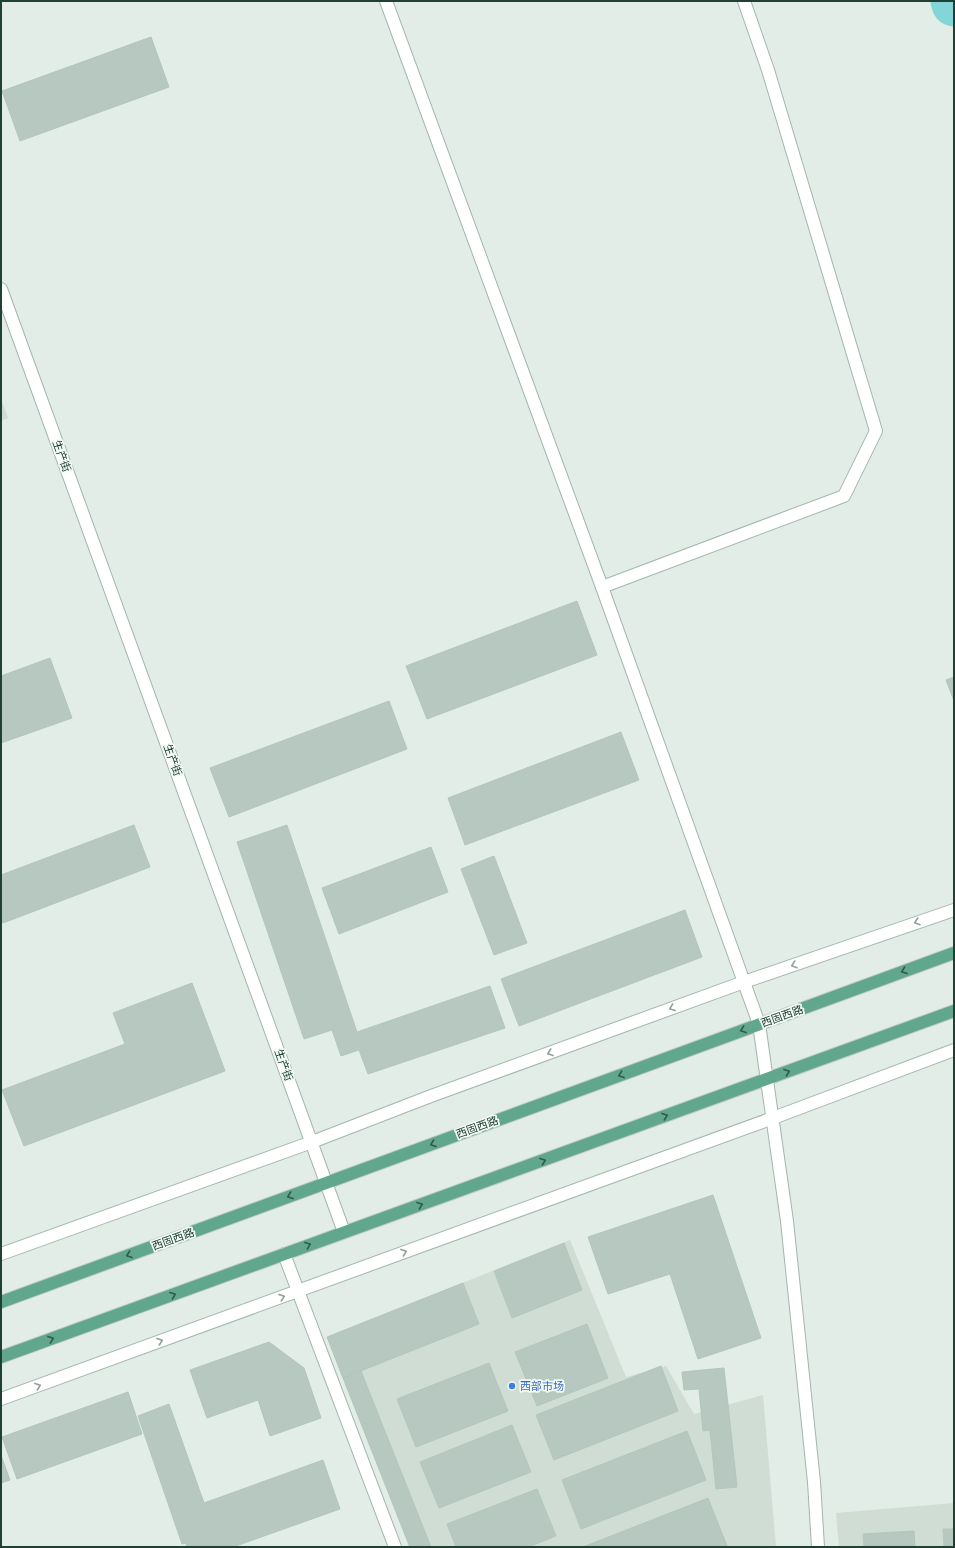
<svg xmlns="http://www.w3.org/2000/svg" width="955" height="1548" viewBox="0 0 955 1548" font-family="'Asap Condensed','Noto Sans SC',sans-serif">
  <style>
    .built { fill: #cfddd5 }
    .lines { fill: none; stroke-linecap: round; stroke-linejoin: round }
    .river { stroke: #83d5d8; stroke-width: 45 }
    .building { fill: #b6c8bf; stroke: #b2c7bc }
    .minor-casing { stroke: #a3b6ad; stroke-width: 14 }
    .major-casing { stroke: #c0cac6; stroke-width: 14 }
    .minor { stroke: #fff; stroke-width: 12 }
    .major { stroke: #61a78d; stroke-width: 12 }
    .oneway { stroke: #8fa099 }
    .oneway2 { stroke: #305a4a }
    .shop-dot { fill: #3f7fe0; stroke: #f2f9f5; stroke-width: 1.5 }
    .labels { text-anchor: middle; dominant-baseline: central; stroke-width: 3.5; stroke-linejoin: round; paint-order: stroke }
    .street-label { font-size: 11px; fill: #1f4033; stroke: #f2f9f5 }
    .shop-label { font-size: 11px; fill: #366cbe; stroke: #f2f9f5; text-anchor: start }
  </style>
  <rect width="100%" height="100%" fill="#e1ede6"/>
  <!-- built -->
  <g class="built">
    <path d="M1,399L8,418L1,421Z"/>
    <path d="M570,1240L626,1377L666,1366L694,1414L763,1395L776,1547H409L327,1337Z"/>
    <path d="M954,1503V1547H839L836,1513Z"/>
  </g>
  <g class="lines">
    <!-- river -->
    <path class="river" d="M953,1L954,4"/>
  </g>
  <!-- building -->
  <g class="building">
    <path d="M151,37L169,87L20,141L2,91Z"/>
    <path d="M577,601L597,655L427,719L406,666Z"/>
    <path d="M50,658L72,718L1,743V676Z"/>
    <path d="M954,677V701L946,680Z"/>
    <path d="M389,701L407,749L229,817L210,768Z"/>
    <path d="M621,732L639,780L465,845L448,798Z"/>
    <path d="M134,825L150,867L3,923L1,916V875Z"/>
    <path d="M287,825L357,1032L490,986L505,1028L368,1074L359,1050L341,1056L332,1030L304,1039L237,842Z"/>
    <path d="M431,847L448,892L339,934L322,888Z"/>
    <path d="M494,856L527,943L494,955L461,869Z"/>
    <path d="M685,910L702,957L519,1026L501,979Z"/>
    <path d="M192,983L225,1071L24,1146L2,1090L125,1044L113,1013Z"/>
    <path d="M713,1195L761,1338L698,1359L670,1274L608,1294L588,1237Z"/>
    <path d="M564,1243L582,1290L512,1318L494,1271Z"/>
    <path d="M463,1283L479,1324L343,1378L327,1337Z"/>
    <path d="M587,1324L608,1378L537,1406L515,1352Z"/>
    <path d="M269,1342L304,1368L321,1418L270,1436L258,1400L207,1418L190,1370Z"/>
    <path d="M489,1363L508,1411L416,1447L397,1399Z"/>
    <path d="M661,1366L678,1411L554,1460L536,1415Z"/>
    <path d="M724,1368L737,1487L716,1489L710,1430L703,1431L699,1389L684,1390L682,1372Z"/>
    <path d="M361,1371L431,1547H410L343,1378Z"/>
    <path d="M128,1392L142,1434L17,1479L2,1437Z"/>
    <path d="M169,1404L204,1503L323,1460L340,1509L233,1547H187L186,1543L182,1544L138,1416Z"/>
    <path d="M512,1425L531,1472L439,1508L420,1462Z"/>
    <path d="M687,1431L706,1480L581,1529L562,1480Z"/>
    <path d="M1,1455L10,1480L1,1483Z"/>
    <path d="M537,1489L556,1536L528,1547H456L447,1524Z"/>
    <path d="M708,1498L727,1546L723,1547H583Z"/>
    <path d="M943,1529H954V1547H944Z"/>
    <path d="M914,1531L915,1547H864L863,1534Z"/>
  </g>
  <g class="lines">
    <!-- minor casing -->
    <g class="minor-casing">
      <g id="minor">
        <path d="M386,1L602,587L759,1024L787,1221L814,1482L818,1547"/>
        <path d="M1,289L344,1232"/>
        <path d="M602,587L844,496L876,431L768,70L744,1"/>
        <path d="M1,1254L312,1142L431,1096L744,982L954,910"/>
        <path d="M284,1254L395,1547"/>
        <path d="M1,1399L773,1118L954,1050"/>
      </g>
    </g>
    <!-- major casing -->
    <g class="major-casing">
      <g id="major">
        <path d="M1,1302L954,953"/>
        <path d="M1,1357L954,1011"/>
      </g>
    </g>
    <!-- minor -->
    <use href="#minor" class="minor"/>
    <!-- major -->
    <use href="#major" class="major"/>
  </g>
  <!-- one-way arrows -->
  <defs><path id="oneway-chevron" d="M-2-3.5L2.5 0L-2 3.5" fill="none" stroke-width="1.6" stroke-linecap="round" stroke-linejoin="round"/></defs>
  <g class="oneway">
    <use href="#oneway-chevron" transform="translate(917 922) rotate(161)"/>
    <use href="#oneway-chevron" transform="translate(794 965) rotate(161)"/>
    <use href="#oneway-chevron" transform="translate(672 1008) rotate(160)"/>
    <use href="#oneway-chevron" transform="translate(550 1053) rotate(160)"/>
    <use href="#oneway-chevron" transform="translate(404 1252) rotate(-20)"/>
    <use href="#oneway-chevron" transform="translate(282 1297) rotate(-20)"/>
    <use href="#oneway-chevron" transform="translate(160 1341) rotate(-20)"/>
    <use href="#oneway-chevron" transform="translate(38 1386) rotate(-20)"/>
  </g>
  <g class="oneway2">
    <use href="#oneway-chevron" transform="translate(904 971) rotate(160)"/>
    <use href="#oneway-chevron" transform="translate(743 1030) rotate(160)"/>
    <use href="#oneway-chevron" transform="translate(787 1072) rotate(-20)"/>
    <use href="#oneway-chevron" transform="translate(621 1075) rotate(160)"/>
    <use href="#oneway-chevron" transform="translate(665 1116) rotate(-20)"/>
    <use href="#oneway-chevron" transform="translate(433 1144) rotate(160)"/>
    <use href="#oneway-chevron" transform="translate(543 1161) rotate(-20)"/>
    <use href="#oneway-chevron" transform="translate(290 1196) rotate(160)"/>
    <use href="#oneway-chevron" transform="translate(420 1205) rotate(-20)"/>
    <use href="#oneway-chevron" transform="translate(308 1245) rotate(-20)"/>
    <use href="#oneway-chevron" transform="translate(129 1255) rotate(160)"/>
    <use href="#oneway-chevron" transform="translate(173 1295) rotate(-20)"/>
    <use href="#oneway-chevron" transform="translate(51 1339) rotate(-20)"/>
  </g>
  <!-- markers -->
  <circle class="shop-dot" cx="512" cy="1386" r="4"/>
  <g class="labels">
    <!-- street labels -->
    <g class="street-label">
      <text transform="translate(62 456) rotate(70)">生产街</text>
      <text transform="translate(173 760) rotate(70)">生产街</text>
      <text transform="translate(782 1016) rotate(-20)">西固西路</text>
      <text transform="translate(284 1065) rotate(70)">生产街</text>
      <text transform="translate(477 1127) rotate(-20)">西固西路</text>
      <text transform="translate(173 1239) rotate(-20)">西固西路</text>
    </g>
    <!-- shop labels -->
    <g class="shop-label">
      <text x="520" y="1386">西部市场</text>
    </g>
  </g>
  <!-- border -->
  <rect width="955" height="1548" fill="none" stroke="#1f4033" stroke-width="4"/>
</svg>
